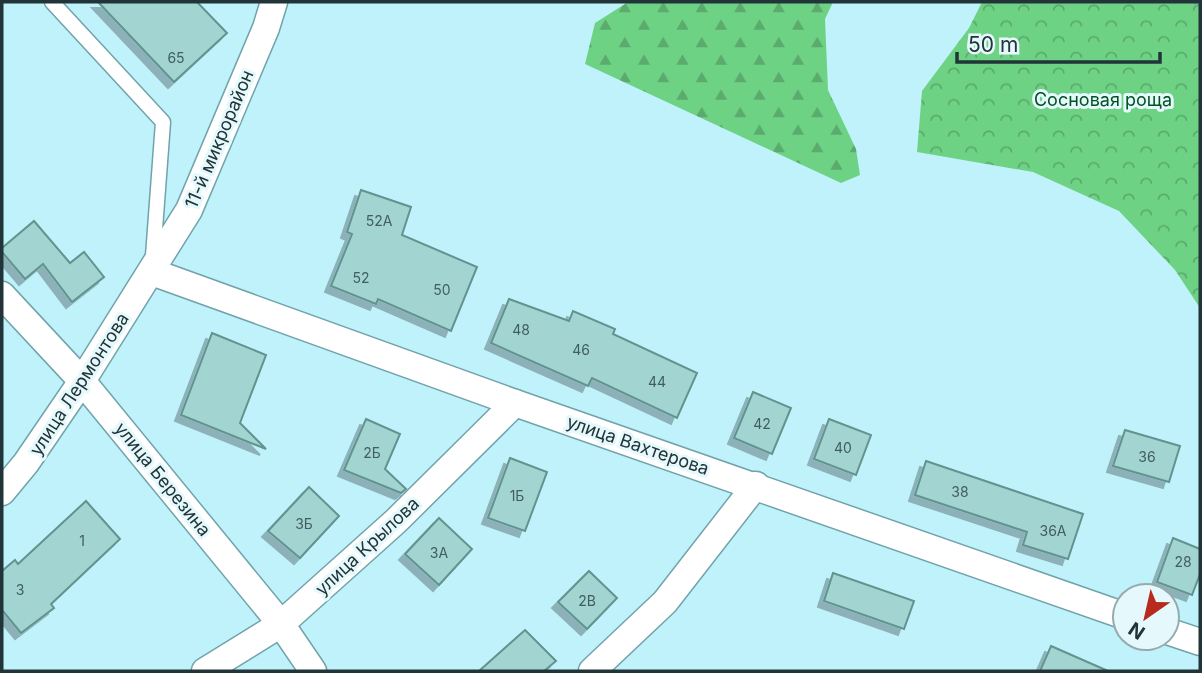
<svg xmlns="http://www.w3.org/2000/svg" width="1202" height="673" viewBox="0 0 1202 673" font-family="Inter,sans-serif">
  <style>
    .forest { fill: url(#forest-firs) }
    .park { fill: url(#park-crowns) }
    .building { fill: #a2d5d1; stroke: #62938f; stroke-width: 2; filter: url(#shadow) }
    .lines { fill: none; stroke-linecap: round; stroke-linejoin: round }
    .service-casing { stroke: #72a3ab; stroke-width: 17 }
    .minor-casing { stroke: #72a3ab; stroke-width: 29 }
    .path { stroke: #85acb4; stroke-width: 4.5; stroke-dasharray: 3.5 3.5; stroke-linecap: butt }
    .service { stroke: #fff; stroke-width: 14 }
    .minor { stroke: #fff; stroke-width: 26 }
    .labels { text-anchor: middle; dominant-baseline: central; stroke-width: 6; stroke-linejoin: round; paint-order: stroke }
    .number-label { font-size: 14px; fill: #415d5f }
    .park-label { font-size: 18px; fill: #025221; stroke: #e5f9fd }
    .street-label { font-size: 18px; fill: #213539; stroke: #e5f9fd }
  </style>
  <defs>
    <pattern id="forest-firs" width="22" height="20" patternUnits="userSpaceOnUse" patternTransform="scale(1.75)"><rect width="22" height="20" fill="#6ed284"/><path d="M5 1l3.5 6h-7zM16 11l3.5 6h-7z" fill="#5aab6d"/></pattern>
    <pattern id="park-crowns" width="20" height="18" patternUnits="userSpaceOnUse" patternTransform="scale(1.75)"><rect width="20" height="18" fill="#6ed284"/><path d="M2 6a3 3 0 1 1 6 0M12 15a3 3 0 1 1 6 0" fill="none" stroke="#5aab6d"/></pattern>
    <filter id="shadow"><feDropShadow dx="-6" dy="6" stdDeviation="0" flood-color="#0004"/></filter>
  </defs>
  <rect width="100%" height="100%" fill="#bff2fb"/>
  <!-- forest -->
  <path class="forest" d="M628,2H833L825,19L828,90L856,149L860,175L841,183L585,64L595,23Z"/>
  <!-- park -->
  <path class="park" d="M982,2H1200V308L1175,270L1119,211L1033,172L917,152L922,91L969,28Z"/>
  <!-- building -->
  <g class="building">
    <path d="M98,2H197L227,33L174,82Z"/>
    <path d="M361,190L411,207L402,235L477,267L451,331L378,299L376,304L331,286L352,234L347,232Z"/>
    <path d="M34,221L70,263L84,252L104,277L72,302L43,264L25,279L2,252V248Z"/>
    <path d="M509,299L569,321L573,311L615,329L613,334L697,373L677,418L592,378L588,386L491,343Z"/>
    <path d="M212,333L266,355L240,423L266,449L181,415Z"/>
    <path d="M753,392L791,408L772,454L734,438Z"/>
    <path d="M366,419L400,434L385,469L406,489L401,493L344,470Z"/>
    <path d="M829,419L871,435L856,475L814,459Z"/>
    <path d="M1125,430L1180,446L1169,482L1113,466Z"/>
    <path d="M510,458L547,472L525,531L488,518Z"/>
    <path d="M926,461L1083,514L1068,559L1023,545L1027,532L915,495Z"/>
    <path d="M309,487L339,516L300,558L268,531Z"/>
    <path d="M86,501L120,539L51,604L54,608L21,633L2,610V571L15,560L18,564Z"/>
    <path d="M439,518L472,549L439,585L405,554Z"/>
    <path d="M1173,538L1200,549V574L1192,595L1157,582Z"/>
    <path d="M589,571L617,598L587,629L558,602Z"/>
    <path d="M833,573L914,601L904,629L824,601Z"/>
    <path d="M525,630L556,661L544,671H479Z"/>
    <path d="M1051,646L1108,671H1040Z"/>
  </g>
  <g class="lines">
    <!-- service casing -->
    <g class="service-casing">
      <path id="service" d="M52,2L163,122L153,256"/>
    </g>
    <!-- minor casing -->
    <g class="minor-casing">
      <g id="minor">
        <path d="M152,272L515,403L1125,616"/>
        <path d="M2,295L82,381L281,624L313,671"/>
        <path d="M2,492L26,463L82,381L189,210L266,28L274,2"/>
        <path d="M1167,631L1200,642"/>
        <path d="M205,671L281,624L396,521L515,403"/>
        <path d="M592,671L665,602L756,485"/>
      </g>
    </g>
    <!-- path -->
    <path class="path" d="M1194,2L1200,5"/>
    <!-- service -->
    <use href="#service" class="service"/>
    <!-- minor -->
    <use href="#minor" class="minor"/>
  </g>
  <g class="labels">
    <!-- number labels -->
    <g class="number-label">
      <text x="176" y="57">65</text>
      <text x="379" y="220">52А</text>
      <text x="361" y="277">52</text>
      <text x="442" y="289">50</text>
      <text x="521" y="329">48</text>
      <text x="581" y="349">46</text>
      <text x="657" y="381">44</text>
      <text x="762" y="423">42</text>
      <text x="843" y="447">40</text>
      <text x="372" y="452">2Б</text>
      <text x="1147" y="456">36</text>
      <text x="960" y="491">38</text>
      <text x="517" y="495">1Б</text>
      <text x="304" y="523">3Б</text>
      <text x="1053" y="530">36А</text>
      <text x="82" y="540">1</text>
      <text x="439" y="552">3А</text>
      <text x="1183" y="561">28</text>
      <text x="20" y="589">3</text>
      <text x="587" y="600">2В</text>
    </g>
    <!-- park labels -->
    <g class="park-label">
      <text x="1103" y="99">Сосновая роща</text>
    </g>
    <!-- street labels -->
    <g class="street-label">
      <text transform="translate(219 139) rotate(-67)">11-й микрорайон</text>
      <text transform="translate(79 384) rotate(-57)">улица Лермонтова</text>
      <text transform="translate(638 445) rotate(19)">улица Вахтерова</text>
      <text transform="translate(163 479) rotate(51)">улица Березина</text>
      <text transform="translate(367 546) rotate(-43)">улица Крылова</text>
    </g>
  </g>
  <!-- border -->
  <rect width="1202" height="673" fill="none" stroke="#213539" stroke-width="7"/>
  <!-- north arrow -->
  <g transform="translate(1146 617) rotate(214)"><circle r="33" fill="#e5f9fd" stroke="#97abaf" stroke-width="2"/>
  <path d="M0-5L12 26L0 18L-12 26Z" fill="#b82a1e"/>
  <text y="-10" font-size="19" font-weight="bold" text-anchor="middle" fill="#213539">N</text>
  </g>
  <!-- scale -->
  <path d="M957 52v10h203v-10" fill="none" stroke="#213539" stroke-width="3.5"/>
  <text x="968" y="52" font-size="21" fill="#213539" stroke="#e5f9fd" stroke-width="5" paint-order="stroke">50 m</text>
</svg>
